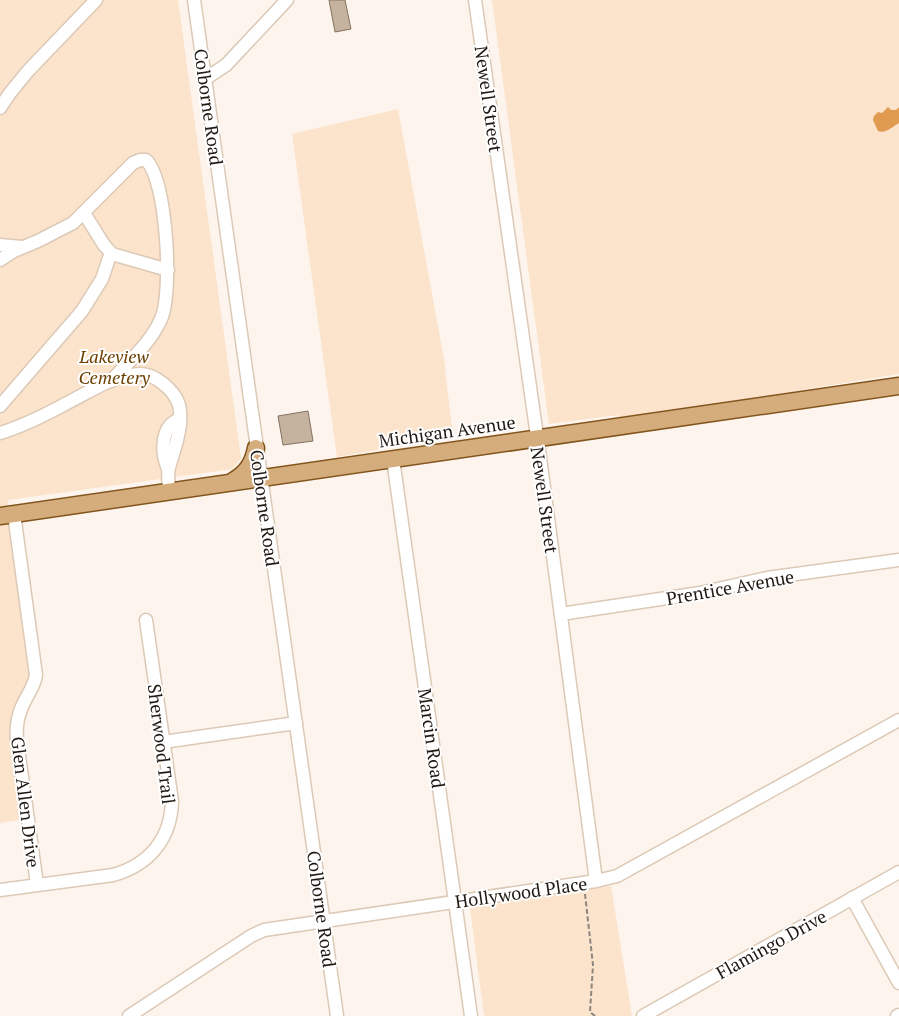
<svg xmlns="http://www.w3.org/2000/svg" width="899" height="1016" viewBox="0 0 899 1016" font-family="'PT Serif',serif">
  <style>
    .green { fill: #fbe3cc }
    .water { fill: #e09b50 }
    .building { fill: #c5b29f; stroke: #837160 }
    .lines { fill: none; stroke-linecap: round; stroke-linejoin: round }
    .minor-casing { stroke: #dcc9b6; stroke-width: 15 }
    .major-casing { stroke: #83551e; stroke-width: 19 }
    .path { stroke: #8d867e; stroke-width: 2; stroke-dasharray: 5 2.5; stroke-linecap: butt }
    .minor { stroke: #fff; stroke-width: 12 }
    .major { stroke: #d5ad7c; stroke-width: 16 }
    .labels { text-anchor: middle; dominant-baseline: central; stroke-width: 4; stroke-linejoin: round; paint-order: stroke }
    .street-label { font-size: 18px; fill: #201912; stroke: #fff }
    .park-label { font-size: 18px; font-style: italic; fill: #6c3f00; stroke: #fff }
  </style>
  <rect width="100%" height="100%" fill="#fdf5ed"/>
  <!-- green -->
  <g class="green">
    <path d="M0,0H178L241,458L233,469L8,500L13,541L35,690L20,739L31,818L0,823Z"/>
    <path d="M492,0H899V374L614,421L619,415L549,424Z"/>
    <path d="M398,109L444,359L453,437L337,457L292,134Z"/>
    <path d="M611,886L632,1016H484L470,908Z"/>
  </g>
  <!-- water -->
  <path class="water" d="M888,107L891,110H896L899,107V123C892,127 886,134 878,131L873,120L874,116L878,112L882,113Z"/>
  <!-- building -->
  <g class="building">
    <path d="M329,0H345L351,29L335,32Z"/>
    <path d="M308,411L313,441L283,445L278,416Z"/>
  </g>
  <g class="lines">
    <!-- minor casing -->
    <g class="minor-casing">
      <g id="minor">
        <path d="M194,0L337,1016"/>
        <path d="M475,0L539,450L596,881"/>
        <path d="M205,79L226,65L287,0"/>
        <path d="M0,108L10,93L28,71L96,0"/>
        <path d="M84,213L104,245L112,254L168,270"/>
        <path d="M0,245L22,247"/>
        <path d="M0,260L14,251L38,241L73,223L133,163L140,160H146C167,179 173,293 161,319C150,344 129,361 111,381"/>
        <path d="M0,406L82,311L102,279L109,258L112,254"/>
        <path d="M0,433C24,426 47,414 69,402C91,391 114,375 139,374C155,373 175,391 179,405C184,426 174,449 169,468C167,475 169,484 169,491"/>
        <path d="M393,459L471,1016"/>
        <path d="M168,469C161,453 160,426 180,419"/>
        <path d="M14,514L36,675C34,688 26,696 21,709C17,719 16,730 17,741L37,884"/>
        <path d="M561,614L700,593L767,578L899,560"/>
        <path d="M163,742L296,723"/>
        <path d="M0,890L113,875C149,865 171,839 172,801L146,620"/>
        <path d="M852,898L899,983"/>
        <path d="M129,1016L251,936L264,930L596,881L617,876L899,720"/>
        <path d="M643,1016L899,872"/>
        <path d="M897,1016L899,1015"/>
      </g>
    </g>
    <!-- major casing -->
    <g class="major-casing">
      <g id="major">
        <path d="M233,481C247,473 253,463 256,448"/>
        <path d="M0,516L899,386"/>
      </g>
    </g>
    <!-- path -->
    <path class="path" d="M585,894L593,965L590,1012L595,1016"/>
    <!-- minor -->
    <use href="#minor" class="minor"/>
    <!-- major -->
    <use href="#major" class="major"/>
  </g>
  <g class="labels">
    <!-- street labels -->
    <g class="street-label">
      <text transform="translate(489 99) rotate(82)">Newell Street</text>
      <text transform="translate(209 107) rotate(82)">Colborne Road</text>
      <text transform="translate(447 431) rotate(-8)">Michigan Avenue</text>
      <text transform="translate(545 500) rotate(82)">Newell Street</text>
      <text transform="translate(265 508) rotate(82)">Colborne Road</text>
      <text transform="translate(730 587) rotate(-10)">Prentice Avenue</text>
      <text transform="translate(432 738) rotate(82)">Marcin Road</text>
      <text transform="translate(162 744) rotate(83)">Sherwood Trail</text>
      <text transform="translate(26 802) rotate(83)">Glen Allen Drive</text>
      <text transform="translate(521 892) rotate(-8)">Hollywood Place</text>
      <text transform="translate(322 909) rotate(82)">Colborne Road</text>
      <text transform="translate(771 944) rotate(-29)">Flamingo Drive</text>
    </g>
    <!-- park labels -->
    <g class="park-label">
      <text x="114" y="356">Lakeview<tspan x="114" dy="21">Cemetery</tspan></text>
    </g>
  </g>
</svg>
